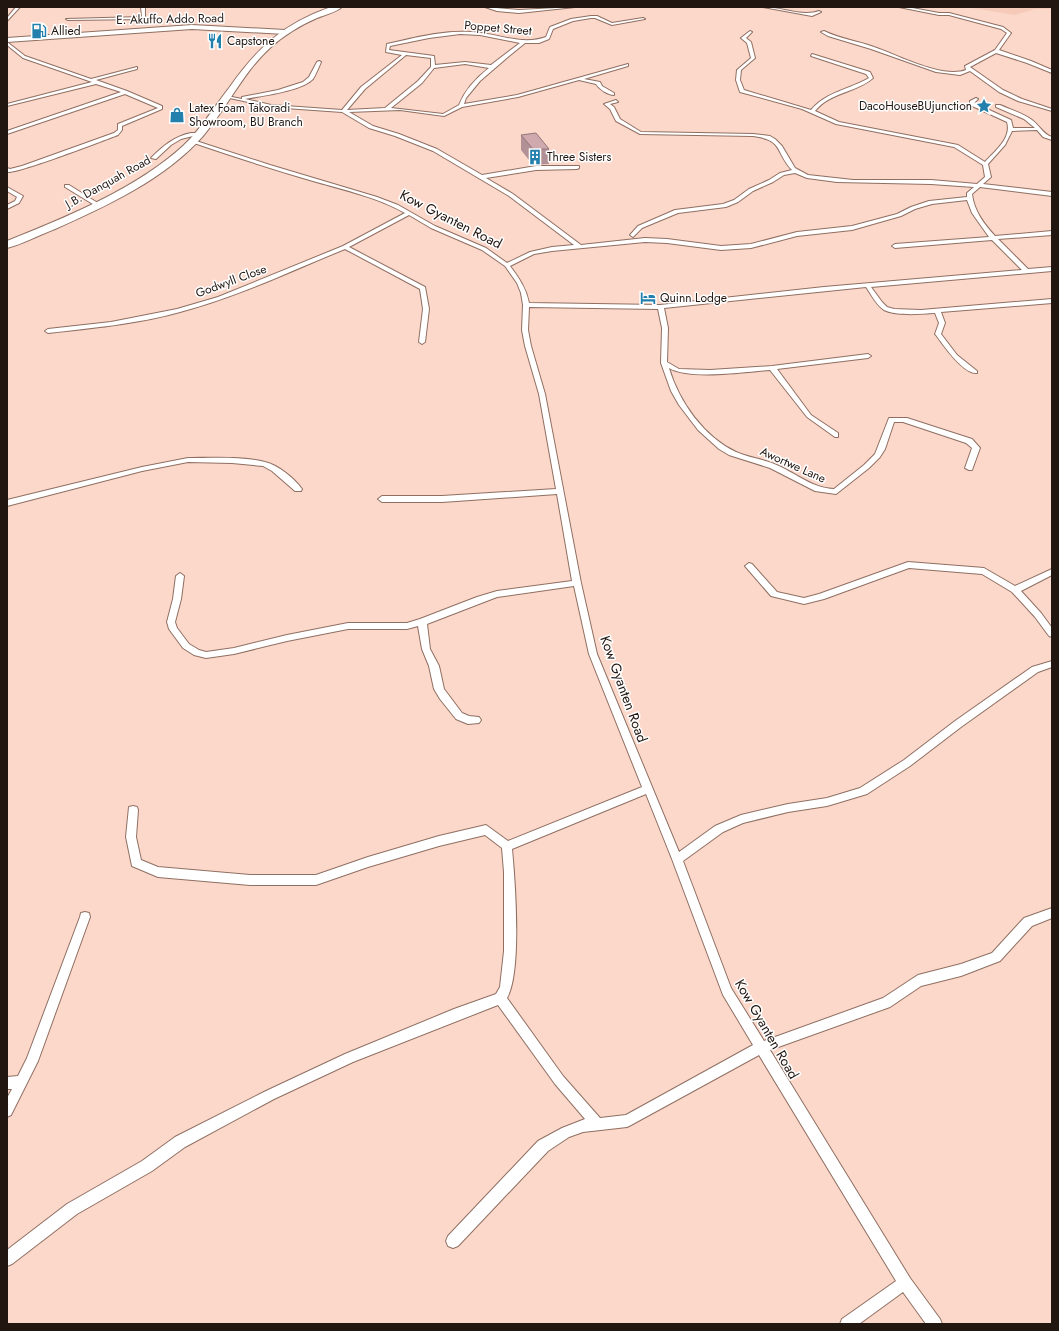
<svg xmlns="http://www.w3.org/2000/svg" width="1059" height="1331" viewBox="0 0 1059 1331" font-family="Jost,sans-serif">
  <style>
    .built { fill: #f6cab9 }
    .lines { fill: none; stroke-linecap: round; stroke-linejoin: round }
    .street-casing { stroke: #8f6f62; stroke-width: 2 }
    .secondary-casing { stroke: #8f6f62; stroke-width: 2 }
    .highway-casing { stroke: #8f6f62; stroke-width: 2 }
    .street { fill: #fff; fill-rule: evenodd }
    .secondary { fill: #fff; fill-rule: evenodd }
    .highway { fill: #fff; fill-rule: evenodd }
    .wall { fill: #b29196 }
    .building { fill: #cfa9ae; stroke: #91767a }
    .labels { text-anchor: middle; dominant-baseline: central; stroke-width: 3; stroke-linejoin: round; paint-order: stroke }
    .far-street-label { font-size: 12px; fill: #221611; stroke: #fff }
    .far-poi-label { font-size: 12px; fill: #221611; stroke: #fff; text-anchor: start }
    .street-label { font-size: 14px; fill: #221611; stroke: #fff }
  </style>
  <rect width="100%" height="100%" fill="#fcd8ca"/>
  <!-- built -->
  <path class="built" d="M966,7H1052V9H1035L1015,15Z"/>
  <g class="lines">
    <!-- street casing -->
    <g class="street-casing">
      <g id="street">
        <path d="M16,7H20L7,21V18Z"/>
        <path d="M141,7H145V19L68,20L66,19L142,17Z"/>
        <path d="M485,7L519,10L575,7L519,13L497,11Z"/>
        <path d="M763,7C781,7 802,17 819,11L821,12L812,16Z"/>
        <path d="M899,7H907L939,13H949L1003,27L1011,33L999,50L1031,61L1052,70V73L1027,63L996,53L970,67L1003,90L1022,99L1052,109V111L1018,101L999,92L970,71L960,75L936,72L871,49L828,36L821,32L824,31C840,39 858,41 874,47C898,55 942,79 966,70L965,66L995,50L1007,33L1001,29L949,15H939Z"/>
        <path d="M591,16H597L612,23L643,18L645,19L612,25L595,18H591L573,21L553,29L549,39L539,43H525L509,56L480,81L466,98L464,104L517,95L628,64V66L584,79L600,82L602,86L614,93V95C608,95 599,89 596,84L579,80L518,97L462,107L444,116L400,110L349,112L373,126L399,134L437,149L482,175L536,166H579V168L577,169L536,170L486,178L513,194L581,245L645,238L667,239L721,246L751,244L797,232L852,226L897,214L911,207L929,201L967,197V193L974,187L931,184L837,182L807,178L795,173L784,175L773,182L753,191L738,202L726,207L678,213L642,228L633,237L630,235L638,226L675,210L723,204L734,200L749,189L769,180L780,173L792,170C775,152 784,140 753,136L640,134L616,121L610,109L604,104L616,100L618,102L610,104L614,107L620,119L641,132L753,134L770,136L775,139L782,146L795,168L808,175L853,180H931L977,184L985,177L983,165L954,147L836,124L802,109L740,92L736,80L737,70L751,58L747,43L741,38L750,31L752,32L746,38L751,42L755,58L741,70L740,80L744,90L811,110C826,92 850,89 869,78L866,74L811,56L812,54L870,72L873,78C856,93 830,92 815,111L839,122L958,145L985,162C995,151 1012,138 1007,122L970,105V101L976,98L978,99L974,103L1011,120L1013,128H1035L1024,119L996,107V105H1000C1011,110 1023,113 1032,120C1040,126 1043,134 1052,137V140L1043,137L1037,130L1012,131L1005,145L988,164L991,177L983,184L1052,192V196L980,187L972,194C974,211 984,224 995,236L1052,231V235L998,239L1028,269L1052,267V271L871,287L882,302L887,307L894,309L921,310L1052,299V303L941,312L945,323L941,334L957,355L977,371V373C964,375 943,345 936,335L935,334L939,323L935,313C921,314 896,316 884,310C876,305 871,294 866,287L664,308L668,328L667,362L679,369L710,370L772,366L868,354L871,356L868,358L777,369L811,415L838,433V437H835L807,417L770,370C745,372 689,380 669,368C679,402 704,437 736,452C749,458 765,459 779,466C798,475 813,488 834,489L864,465L875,454L889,418H907L972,439L980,448L972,470H969L965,468L972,448L966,443L903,422H894L885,449L880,457L869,468L836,494L815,491L770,468L729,455L719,449L698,430L679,405L671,391L661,363L662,328L658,309L529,307L528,330L531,346L545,394L581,583L597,654L679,852L715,826L741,815L788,804L827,798L860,788L904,760L955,721L1032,667L1052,661V667L1038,672L961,727L910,766L867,794L827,806L788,812L743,823L723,832L683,861L731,988L764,1041L883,998L918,975L961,964L992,953L1024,918L1052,908V918L1032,926L1000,961L961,976L921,986L890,1007L770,1050L910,1278L940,1319L942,1324H926L903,1292L859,1324H840L842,1319L896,1281L759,1055L631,1125L627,1127L583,1132L569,1137L548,1151L458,1246L453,1248L448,1246L446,1241L448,1236L538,1141L562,1128L585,1119L555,1084L498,1005L353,1062L274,1099L185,1147L152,1171L77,1214L12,1264L7,1266V1250L67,1204L142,1161L175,1137L266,1091L345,1054L454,1009L496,994L500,987L504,951V872L502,848L485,835L439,846L368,867L316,885H250L158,877L132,866L126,837L129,807L133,806L137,807L138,810L136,837L141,860L158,867L250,875H316L368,857L439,836L486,825L508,841L642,787L589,654L574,586L497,597L427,624L430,649L439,666L444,689L462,713L469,716L479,717L481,720L479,723L468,724L456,719L440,699L434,689L429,666L422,649L418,626L407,629H348L287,641L234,654L206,658L194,655L183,648L169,629L167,622L173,599L176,576L180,573L184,576L181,599L175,622L177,628L189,644L199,650L206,652L234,648L287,635L348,623H407L420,619L477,597L497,591L572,581L557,494L442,502H382L378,499L382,496H442L556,489L539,394L525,346L522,330L523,305L521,293L517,283L505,266L482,250L431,228L409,215L349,247L425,287L429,309L425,342L422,344L419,342L423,309L420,289L345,249C291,271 237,297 180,312C137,324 92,328 48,333L45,331L48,329L111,322L177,309L218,297L343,246L405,213C377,197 344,190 313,181C272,169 232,156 191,142V141L193,140L270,165L377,197L398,205L435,226L486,248L507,263L530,252L552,247L574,245L509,196L433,151L395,136L369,128L342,112L271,107L225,97L227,96L242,99V97L278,90L303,82L309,77L317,62L319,61L321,62C319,67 316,74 313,79C302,91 261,96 245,99L271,105L342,110L361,87L402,55L386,52L387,44C414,38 443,30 471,32C497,33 521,46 546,37L550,27L571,19ZM460,34L480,35L520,43L491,65L465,62L435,65L434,56L389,50L390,46L429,38ZM406,55L431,58V67L418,81L385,108L347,110L365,89ZM465,64L489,68C476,78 465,90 459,105L443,114L391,108L422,83L434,68ZM967,200L972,213L989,237L895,244L892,246L895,248L992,240L1022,270L824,287L660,305L529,303C526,288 519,278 510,266L534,254L552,251L645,242L667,243L721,250L751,248L797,236L852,230L901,216L915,209L932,204ZM646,794L672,859L723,995L753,1045L626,1115L600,1118L563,1076L507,998C522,972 515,880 512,849Z"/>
        <path d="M7,42L25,56L91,79L137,67V69L96,80L127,91L162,106V109L122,126V130L118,135C102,141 17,174 7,172V168L10,169L22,166L114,133L118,130V124L158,108L125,94L7,134V131L121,92L96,84L7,106V104L92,82L23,58L7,45Z"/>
        <path d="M191,133H199L201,134L181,139L171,145L156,159L151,158C163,146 175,136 191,133Z"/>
        <path d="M65,185H69L101,205L96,206L65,187Z"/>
        <path d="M7,187L23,196L19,203L7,209V205L15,201L17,197L7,191Z"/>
        <path d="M188,458C211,458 242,456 265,462C278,465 294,478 302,489L301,491H295L272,471L263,466L232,463L188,462L142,471L7,506V500L142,467Z"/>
        <path d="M908,562L984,568L1015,586L1052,569V575L1021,591L1041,613L1052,628V637L1049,636L1035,617L1012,592L982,574L909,568L824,599L804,604L771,596L745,566L749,563L752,564L777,592L804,598L819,594Z"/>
        <path d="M85,912L89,913L90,917L38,1061L11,1115L7,1117V1098L12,1089H7V1077L18,1076L27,1058L80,917L81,913Z"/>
      </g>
    </g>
    <!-- secondary casing -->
    <g class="secondary-casing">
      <path id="secondary" d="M192,25L285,30L288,32L285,34L192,29L7,42V38Z"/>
    </g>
    <!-- highway casing -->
    <g class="highway-casing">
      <path id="highway" d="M331,7H342C336,12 325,15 317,18C301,25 284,35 271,47C243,72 227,108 203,136C165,179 107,206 55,229C39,235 23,244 7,248V241C65,218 138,188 184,145C202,128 214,107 229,88C258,47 283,24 331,7Z"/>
    </g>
    <!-- street -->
    <use href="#street" class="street"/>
    <!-- secondary -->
    <use href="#secondary" class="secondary"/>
    <!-- highway -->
    <use href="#highway" class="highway"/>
  </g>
  <!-- wall -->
  <path class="wall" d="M521,135L549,149V164L533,165L521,150Z"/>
  <!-- building -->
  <path class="building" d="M536,133L549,149H533L521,135Z"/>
  <!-- icons -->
  <defs>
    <g id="fuel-bare" transform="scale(1.2)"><path d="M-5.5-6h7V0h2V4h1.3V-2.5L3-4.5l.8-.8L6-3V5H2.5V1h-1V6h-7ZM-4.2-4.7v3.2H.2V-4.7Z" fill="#2380ad" stroke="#fff" stroke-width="2.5" paint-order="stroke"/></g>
    <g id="restaurant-bare" transform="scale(1.2)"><path d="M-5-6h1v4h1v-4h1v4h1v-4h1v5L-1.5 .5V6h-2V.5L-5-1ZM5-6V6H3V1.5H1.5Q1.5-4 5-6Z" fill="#2380ad" stroke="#fff" stroke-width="2.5" paint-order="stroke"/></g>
    <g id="sight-bare" transform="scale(1.2)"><path d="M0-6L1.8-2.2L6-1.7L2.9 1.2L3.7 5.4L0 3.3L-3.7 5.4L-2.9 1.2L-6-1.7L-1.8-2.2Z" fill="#2380ad" stroke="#fff" stroke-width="2.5" paint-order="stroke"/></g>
    <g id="shop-bare" transform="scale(1.2)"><path d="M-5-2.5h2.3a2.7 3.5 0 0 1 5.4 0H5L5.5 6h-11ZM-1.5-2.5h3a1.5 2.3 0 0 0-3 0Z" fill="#2380ad" stroke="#fff" stroke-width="2.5" paint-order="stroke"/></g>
    <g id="building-bare" transform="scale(1.2)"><path d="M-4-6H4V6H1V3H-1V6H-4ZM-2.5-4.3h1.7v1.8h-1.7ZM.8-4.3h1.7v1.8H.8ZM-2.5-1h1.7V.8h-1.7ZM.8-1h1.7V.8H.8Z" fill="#2380ad" stroke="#fff" stroke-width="2.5" paint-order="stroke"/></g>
    <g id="hotel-bare" transform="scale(1.2)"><path d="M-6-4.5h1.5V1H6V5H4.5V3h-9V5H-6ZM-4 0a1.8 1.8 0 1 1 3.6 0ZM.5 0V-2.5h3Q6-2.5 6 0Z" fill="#2380ad" stroke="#fff" stroke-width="2.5" paint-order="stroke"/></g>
  </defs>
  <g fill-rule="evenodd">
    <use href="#fuel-bare" x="39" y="31"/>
    <use href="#restaurant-bare" x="215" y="41"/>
    <use href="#sight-bare" x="984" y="106"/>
    <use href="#shop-bare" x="177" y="115"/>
    <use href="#building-bare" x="535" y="157"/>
    <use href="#hotel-bare" x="648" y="298"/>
  </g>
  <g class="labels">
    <!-- far-street labels -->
    <g class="far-street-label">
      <text transform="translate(170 19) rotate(-1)">E. Akuffo Addo Road</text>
      <text transform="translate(498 28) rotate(5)">Poppet Street</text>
      <text transform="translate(108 182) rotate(-29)">J.B. Danquah Road</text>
      <text transform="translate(231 281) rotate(-20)">Godwyll Close</text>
      <text transform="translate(793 465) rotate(24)">Awortwe Lane</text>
    </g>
    <!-- far-poi labels -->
    <g class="far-poi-label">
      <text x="51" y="31">Allied</text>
      <text x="227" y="41">Capstone</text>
      <text x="972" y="106" text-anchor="end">DacoHouseBUjunction</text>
      <text x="189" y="108">Latex Foam Takoradi<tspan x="189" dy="14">Showroom, BU Branch</tspan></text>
      <text x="547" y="157">Three Sisters</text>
      <text x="660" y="298">Quinn Lodge</text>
    </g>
    <!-- street labels -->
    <g class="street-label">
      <text transform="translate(451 219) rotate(27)">Kow Gyanten Road</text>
      <text transform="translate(624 689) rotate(70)">Kow Gyanten Road</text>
      <text transform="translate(767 1029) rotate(60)">Kow Gyanten Road</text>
    </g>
  </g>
  <!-- border -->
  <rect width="1059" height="1331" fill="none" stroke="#221611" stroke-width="16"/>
</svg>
